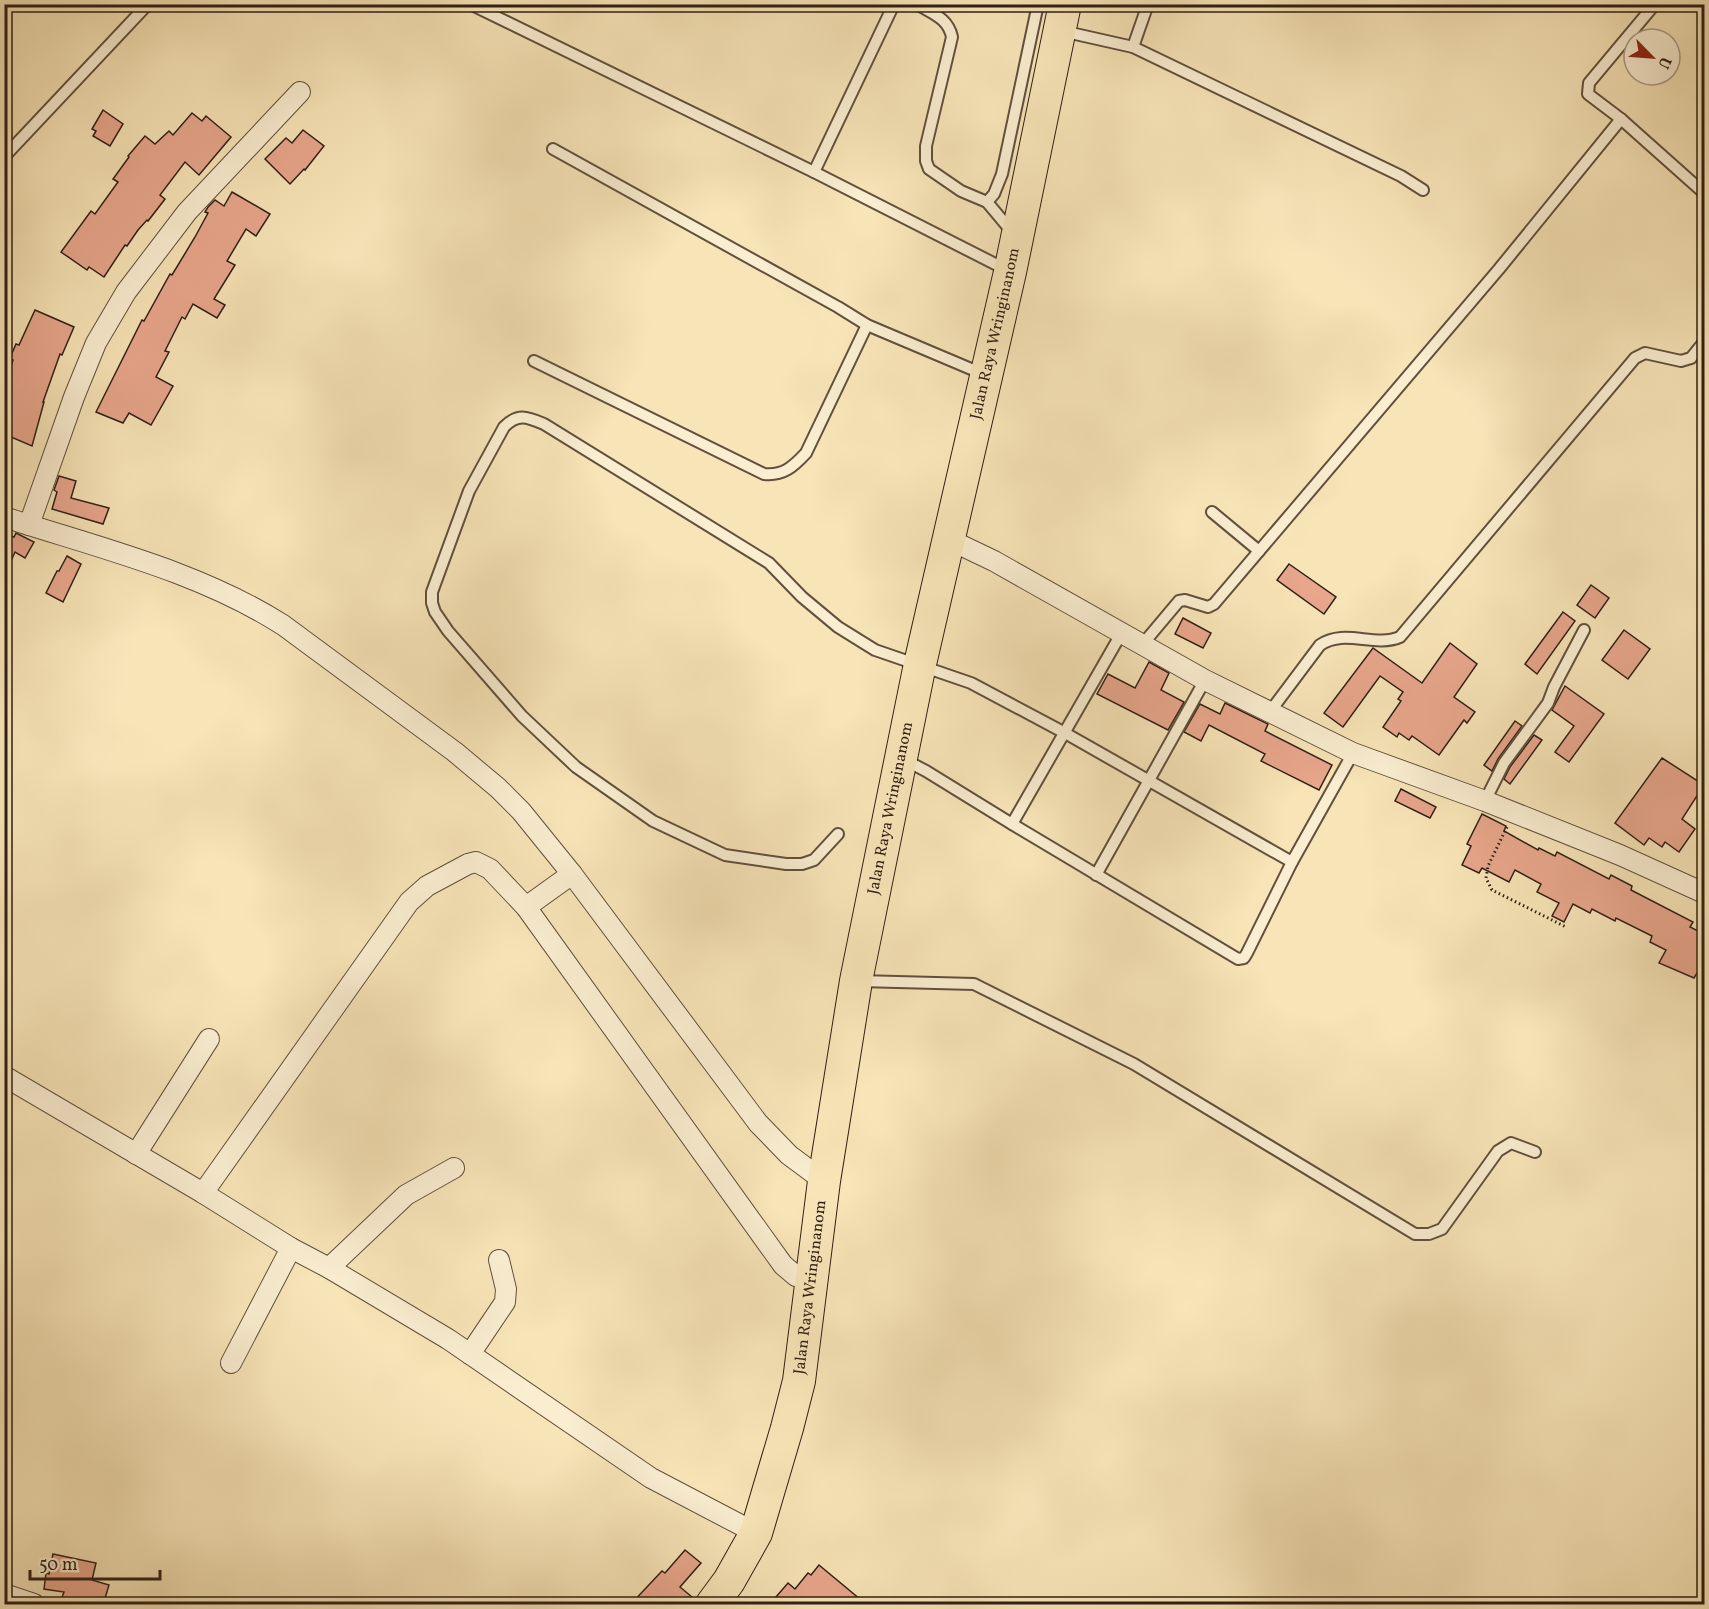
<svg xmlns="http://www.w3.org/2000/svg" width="1709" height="1609" viewBox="0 0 1709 1609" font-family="Vollkorn,serif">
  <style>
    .building { fill: #e8a68c; stroke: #2f1f14; stroke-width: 1.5 }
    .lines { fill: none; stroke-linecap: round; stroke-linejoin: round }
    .lane-casing { stroke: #61503d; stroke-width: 14 }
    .street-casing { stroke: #61503d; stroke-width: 22 }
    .primary-casing { stroke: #2f1f14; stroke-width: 34 }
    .path { stroke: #2f1f14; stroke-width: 3; stroke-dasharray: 1.5 3; stroke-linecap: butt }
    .lane { stroke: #faedd0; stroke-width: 10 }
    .street { stroke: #faedd0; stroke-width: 20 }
    .primary { stroke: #f7e4b7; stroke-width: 32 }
    .labels { text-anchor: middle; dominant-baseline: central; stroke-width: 5; stroke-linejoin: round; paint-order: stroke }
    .street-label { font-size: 16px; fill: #2f1f14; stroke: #faedd0 }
  </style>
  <rect width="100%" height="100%" fill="#f7e4b7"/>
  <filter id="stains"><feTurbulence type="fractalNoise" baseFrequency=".00333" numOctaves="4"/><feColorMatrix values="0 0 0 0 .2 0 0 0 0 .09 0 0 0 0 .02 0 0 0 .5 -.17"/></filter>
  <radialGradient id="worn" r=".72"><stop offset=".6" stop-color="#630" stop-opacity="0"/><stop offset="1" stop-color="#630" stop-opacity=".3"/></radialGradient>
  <!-- building -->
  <g class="building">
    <path d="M103,110L123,124L110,146L93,136L96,131L92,129Z"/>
    <path d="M192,113L202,121L206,116L231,137L199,175L185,162L160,195L165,199L148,221L147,220L138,230L127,246L125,245L104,277L89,267L87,270L61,252L91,211L95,214L118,182L113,179L129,157L128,156L145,136L155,144L169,131L173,135Z"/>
    <path d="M303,130L324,146L305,170L304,169L290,184L265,159L286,138L292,143Z"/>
    <path d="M232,192L270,214L256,236L246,229L227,261L235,265L214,299L225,305L217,318L193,304L185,319L182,317L165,351L169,352L156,377L173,386L151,425L129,413L123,423L96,412L142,320L144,321L170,274L172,275L195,237L208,213L205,212L208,207L215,200L224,206Z"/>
    <path d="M35,310L74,327L62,355L60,354L43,402H44L32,446L4,434V387L13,360L10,358L16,344L19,345Z"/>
    <path d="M59,476L76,481L71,498L109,508L103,524L52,509L57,492L54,490Z"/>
    <path d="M16,533L34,542L25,558L15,552L4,577V534L14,537Z"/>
    <path d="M67,556L81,564L63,602L46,593L57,571H59Z"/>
    <path d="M1289,564L1336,597L1324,614L1277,580Z"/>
    <path d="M1591,585L1609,598L1595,618L1577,605Z"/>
    <path d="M1563,612L1575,621L1537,674L1525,664Z"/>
    <path d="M1183,618L1211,633L1203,648L1175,634Z"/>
    <path d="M1624,630L1650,649L1628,679L1602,660Z"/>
    <path d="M1450,643L1477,664L1454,697L1475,712L1467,723L1464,720L1439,755L1412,736L1409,740L1399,733L1397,737L1383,727L1401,701L1398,699L1403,692L1380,676L1343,727L1324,713L1373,648L1422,683Z"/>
    <path d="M1149,662L1169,673L1161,690L1184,702L1168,730L1097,694L1108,674L1135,688Z"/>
    <path d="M1565,686L1604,714L1569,762L1555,752L1574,726L1552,710Z"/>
    <path d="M1225,703L1268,724L1265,731L1332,765L1319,790L1261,761L1265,754L1209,725L1201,741L1184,732L1200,704L1220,714Z"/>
    <path d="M1515,721L1522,726L1498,759L1492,771L1484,765Z"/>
    <path d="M1534,735L1542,740L1510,784L1504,779L1510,767Z"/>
    <path d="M1662,758L1704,785L1682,819L1695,829L1679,852L1665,842L1662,847L1649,838L1644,845L1615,823Z"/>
    <path d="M1401,789L1436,807L1430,818L1395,801Z"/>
    <path d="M1482,814L1506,826L1504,831L1538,850L1539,848L1555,856L1557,852L1609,879L1611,875L1632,886L1631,890L1693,922L1690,927L1704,934V977L1697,973L1694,978L1659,963L1666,950L1650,942L1652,936L1616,918L1615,921L1592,909L1590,913L1573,904L1564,922L1552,916L1559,903L1537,892L1541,884L1515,870L1509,882L1482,868L1479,873L1462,865L1471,846L1467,844Z"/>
    <path d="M685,1550L701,1563L680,1587L692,1597L685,1605H630L662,1571L665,1573Z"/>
    <path d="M53,1554L96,1563L92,1580L109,1585L103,1605H89L75,1601L74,1605H59L64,1592L44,1589L46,1573L49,1574Z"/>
    <path d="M819,1565L867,1605H769L788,1583L795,1589L808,1573L811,1575Z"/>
  </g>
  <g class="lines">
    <!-- lane casing -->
    <g class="lane-casing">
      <g id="lane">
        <path d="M470,4L814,172L1007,270"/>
        <path d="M917,4C933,14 948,18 952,37L926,146V161L929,169L961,191L987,202L1013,233"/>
        <path d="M1655,4L1589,83L1588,94L1621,119L1704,193"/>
        <path d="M1062,31L1133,47L1401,176L1423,190"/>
        <path d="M1133,47L1148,4"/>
        <path d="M553,149L838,307L867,325L983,374"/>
        <path d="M4,157L148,4"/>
        <path d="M814,172L894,4"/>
        <path d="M987,202L994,194L1002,174L1038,4"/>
        <path d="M534,361L764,474C783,476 793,467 806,453L867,325"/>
        <path d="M1212,512L1259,551"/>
        <path d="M1142,645L1179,601L1185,600L1208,607L1214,604L1499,269L1621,119"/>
        <path d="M1269,713L1320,645C1345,628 1374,648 1400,637L1635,358L1645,353L1681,361L1691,358L1704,342"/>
        <path d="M903,759L926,771L1012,824L1238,959L1244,958L1247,953L1292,862L1353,753"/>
        <path d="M1485,801L1504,763L1548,703L1554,687L1584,630"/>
        <path d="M1012,824L1121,634"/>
        <path d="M838,834L814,860L802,864H786L725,855L653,821L576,767L522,716L448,631L435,612L432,603V592L469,491L504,427C518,413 527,417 544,424L769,563L802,597L838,627L875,650L971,683L1065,733L1292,862"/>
        <path d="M1096,875L1205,680"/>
        <path d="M859,981L974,984L1134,1064L1415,1234H1429L1442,1229L1498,1151L1511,1143L1535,1152"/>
      </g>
    </g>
    <!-- street casing -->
    <g class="street-casing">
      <g id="street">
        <path d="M4,517C99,548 198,571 283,625L455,752L498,788L521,811L572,874L758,1123L789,1155L824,1181"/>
        <path d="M29,525L74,397L96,343L126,292L187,212L300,92"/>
        <path d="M948,539L994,561L1205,680L1353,753L1485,801L1620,855L1704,893"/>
        <path d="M526,907L572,874"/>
        <path d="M4,1076L203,1193L291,1248L329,1268L448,1339L651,1478L756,1533"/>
        <path d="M136,1154L209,1039"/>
        <path d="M203,1193L409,902L427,886L468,864L476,862L490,869L526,907L783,1265L796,1276L811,1281"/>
        <path d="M329,1268L406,1195L454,1168"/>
        <path d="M470,1354L505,1302L506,1289L499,1260"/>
        <path d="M231,1363L291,1248"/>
        <path d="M4,1594L34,1604"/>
      </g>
    </g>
    <!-- primary casing -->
    <g class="primary-casing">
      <g id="primary">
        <path id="s1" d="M712,1604L729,1581L756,1533L787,1428L799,1381L824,1181L856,981L920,664L1010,272L1065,4"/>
      </g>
    </g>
    <!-- path -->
    <path class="path" d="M1507,827L1488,866L1486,878L1492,890L1566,927"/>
    <!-- lane -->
    <use href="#lane" class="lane"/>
    <!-- street -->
    <use href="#street" class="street"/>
    <!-- primary -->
    <use href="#primary" class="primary"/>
  </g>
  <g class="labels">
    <!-- street labels -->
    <g class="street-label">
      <text stroke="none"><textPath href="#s1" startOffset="1308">Jalan Raya Wringinanom</textPath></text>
      <text stroke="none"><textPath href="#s1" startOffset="822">Jalan Raya Wringinanom</textPath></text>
      <text stroke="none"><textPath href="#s1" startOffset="336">Jalan Raya Wringinanom</textPath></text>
    </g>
  </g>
  <!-- margin -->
  <rect width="1709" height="1609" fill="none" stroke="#f7e4b7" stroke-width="24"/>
  <rect x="6" y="6" width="1697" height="1597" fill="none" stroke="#2f1f14" stroke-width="3"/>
  <rect x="12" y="12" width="1685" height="1585" fill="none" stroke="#2f1f14" stroke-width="1.5"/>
  <!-- north arrow -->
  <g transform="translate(1652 57) rotate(115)"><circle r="28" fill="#faedd0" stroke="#a99b85" stroke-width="1.5"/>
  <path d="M0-4.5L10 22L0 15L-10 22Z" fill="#8f2418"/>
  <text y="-9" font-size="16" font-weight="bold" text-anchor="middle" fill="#2f1f14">U</text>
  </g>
  <!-- scale -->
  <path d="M30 1570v9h130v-9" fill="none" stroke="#2f1f14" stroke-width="3"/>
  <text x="39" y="1570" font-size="18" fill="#2f1f14" stroke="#faedd0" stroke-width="4.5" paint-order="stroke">50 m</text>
  <rect width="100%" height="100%" filter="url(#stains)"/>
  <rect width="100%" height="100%" fill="url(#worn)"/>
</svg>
